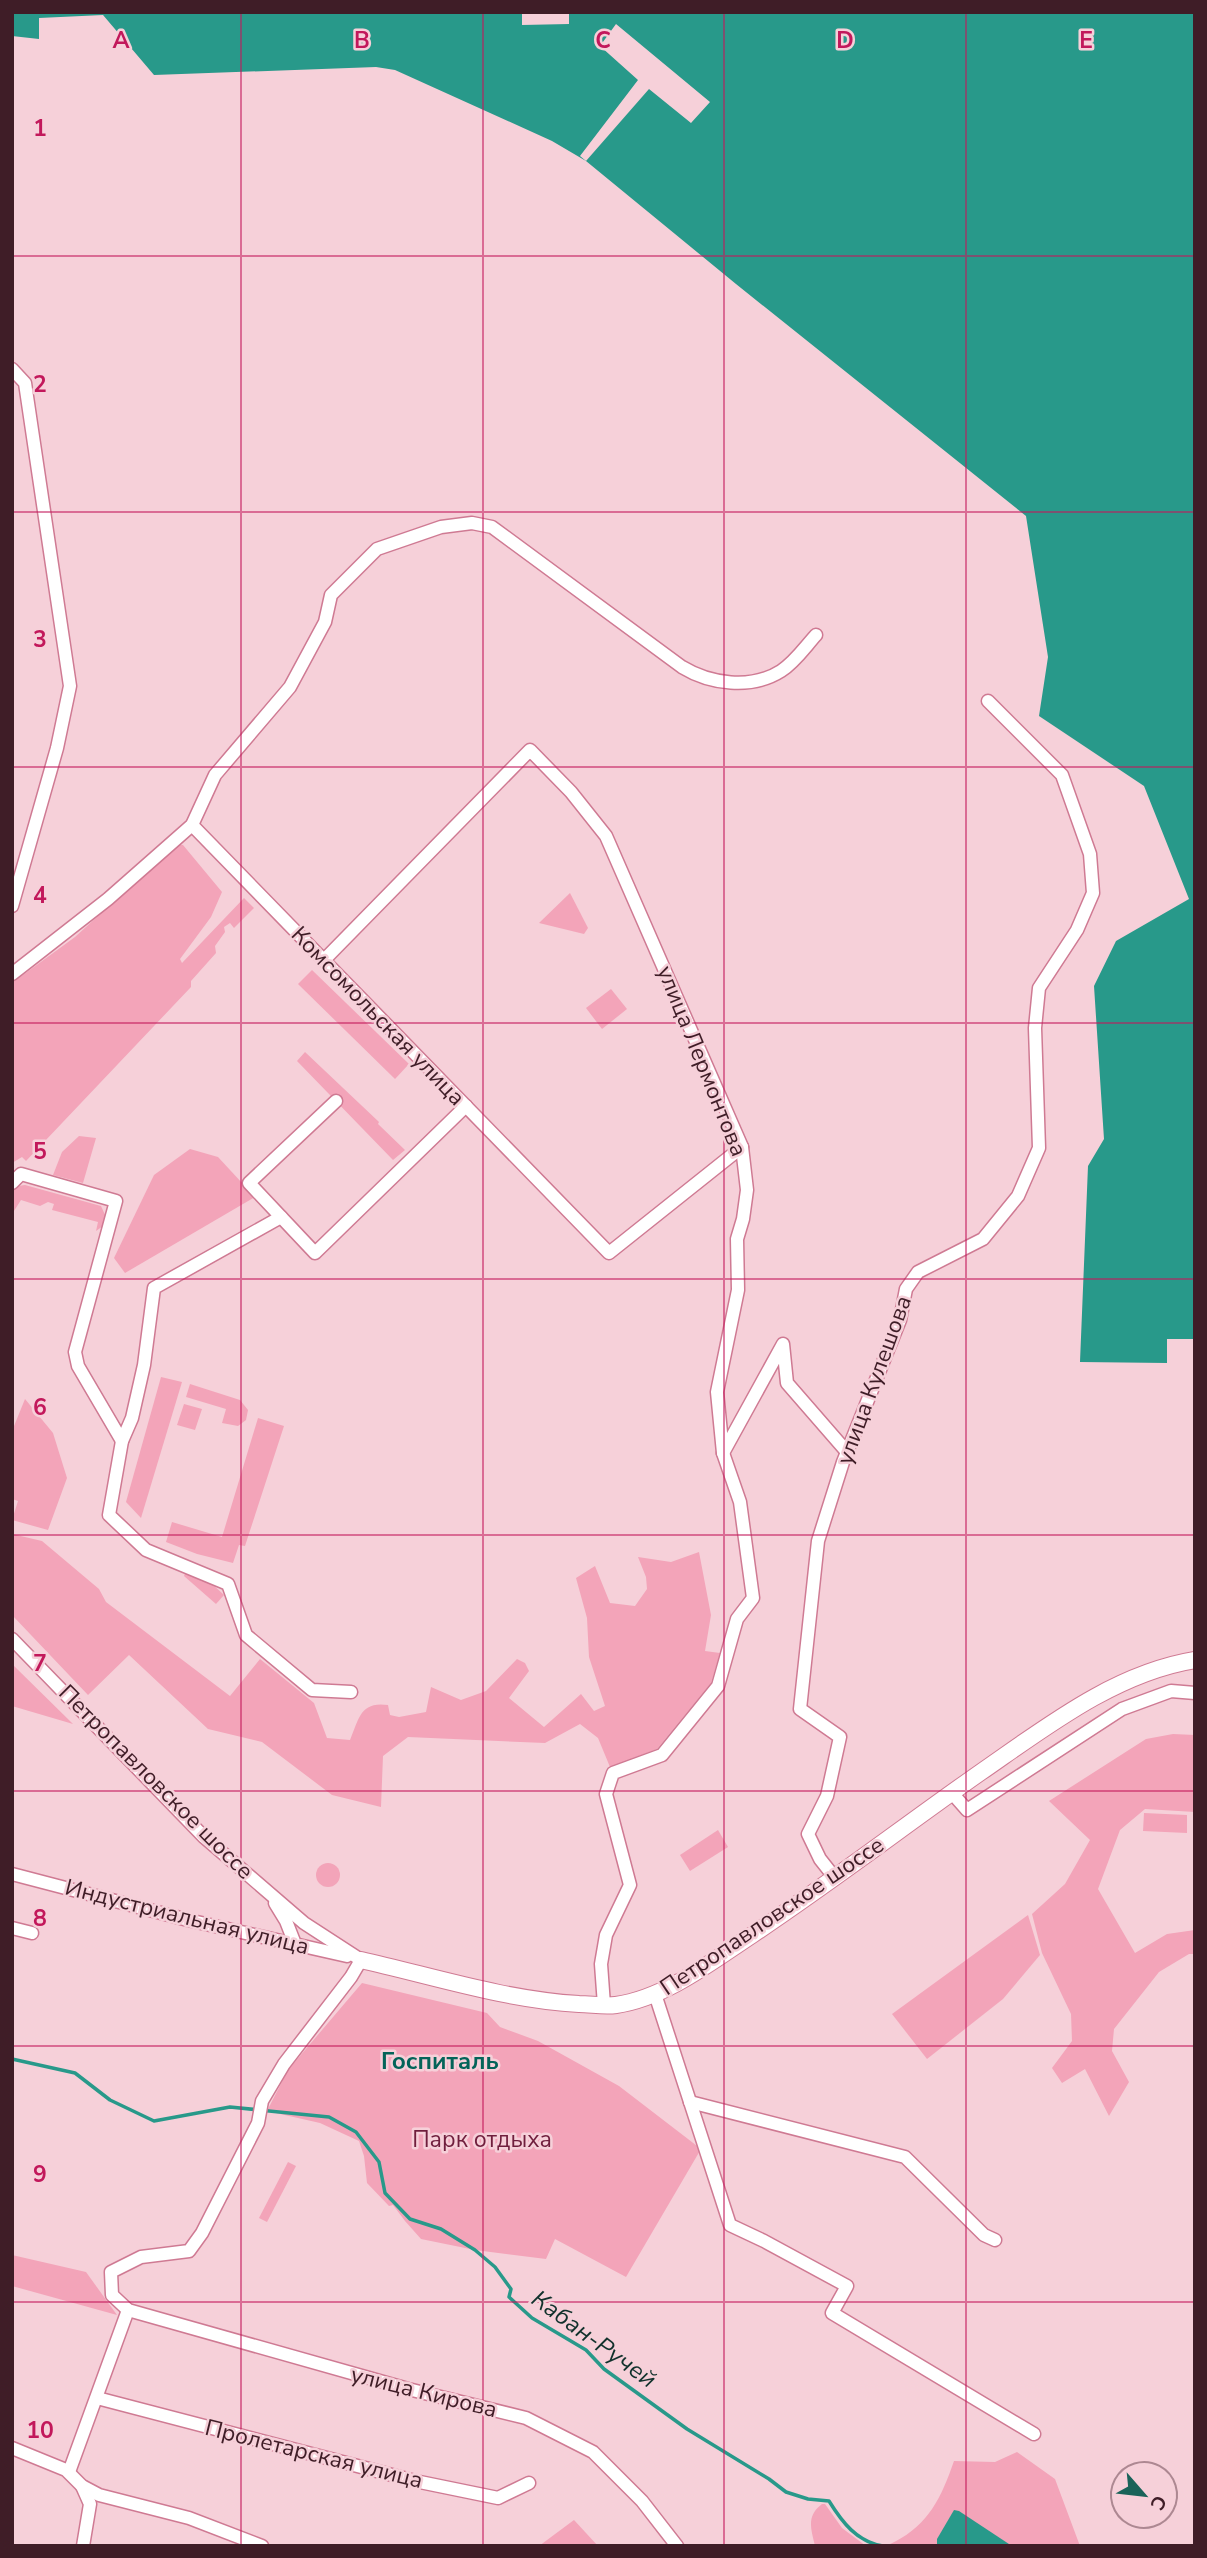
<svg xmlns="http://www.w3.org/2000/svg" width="1207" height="2558" viewBox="0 0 1207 2558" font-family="'Nunito Sans',sans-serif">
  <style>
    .green { fill: #f3a4b9 }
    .water { fill: #28998a }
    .pier { fill: #f6d0d9 }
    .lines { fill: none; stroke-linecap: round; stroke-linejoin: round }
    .stream { stroke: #28998a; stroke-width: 3.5 }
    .minor-casing { stroke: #cf7a93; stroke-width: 15 }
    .major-casing { stroke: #cf7a93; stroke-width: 18 }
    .minor { stroke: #fff; stroke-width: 12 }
    .major { stroke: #fff; stroke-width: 16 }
    .grid { fill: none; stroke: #c2185b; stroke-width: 2; stroke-opacity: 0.55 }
    .labels { text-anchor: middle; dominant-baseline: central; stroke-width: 5; stroke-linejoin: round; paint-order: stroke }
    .street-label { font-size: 23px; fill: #3f1d27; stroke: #f6d0d9 }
    .park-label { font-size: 23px; fill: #701e3d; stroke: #f6d0d9 }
    .neighbourhood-label { font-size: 24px; font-weight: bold; fill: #046459; stroke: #f6d0d9 }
    .water-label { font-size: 24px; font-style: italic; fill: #11312c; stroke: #f6d0d9 }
    .grid-label { font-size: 23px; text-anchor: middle; font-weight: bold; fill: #c2185b; stroke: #f6d0d9; stroke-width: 5; stroke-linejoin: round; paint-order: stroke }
  </style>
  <rect width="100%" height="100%" fill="#f6d0d9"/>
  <!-- green -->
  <g class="green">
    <path d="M177,844L183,845L222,892L211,917L180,959L182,963L244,898L254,908L234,928L230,923L224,927L225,932L215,946L216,953L191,981V987L26,1161L22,1157L12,1163V983L75,937Z"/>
    <path d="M570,893L588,928L584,934L539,923Z"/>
    <path d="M312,970L409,1064L395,1079L298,984Z"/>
    <path d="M611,989L627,1009L602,1029L586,1008Z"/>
    <path d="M305,1052L379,1122L378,1124L405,1150L393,1160L297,1061Z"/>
    <path d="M79,1136L96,1138L83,1183L53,1175L62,1152Z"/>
    <path d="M190,1149L218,1157L255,1197L125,1273L114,1258L154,1175Z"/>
    <path d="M25,1185L101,1206L106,1217L103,1226L96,1231L98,1222L52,1210L54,1204L48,1202L40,1206L21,1200L12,1214V1191L18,1186Z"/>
    <path d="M161,1377L182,1382L141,1518L126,1502Z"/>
    <path d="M190,1384L240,1400L248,1410L246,1420L238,1426L222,1423L226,1409L186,1397Z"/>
    <path d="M25,1399L53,1433L67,1478L48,1530L12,1520L18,1501L12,1499V1431Z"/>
    <path d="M184,1404L202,1409L195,1430L177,1425Z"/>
    <path d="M258,1418L284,1426L245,1546L239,1545L233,1563L197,1554L166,1542L172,1522L222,1537Z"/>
    <path d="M12,1534L42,1541L99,1589L106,1602L230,1696L260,1659L314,1703L327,1738L350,1740C359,1719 360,1701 388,1705L390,1715L399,1717L426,1712L431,1687L461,1700L486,1691L517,1659L525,1663L529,1671L509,1698L544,1727L581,1694L594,1711L605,1706L589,1657L587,1618L576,1578L595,1566L610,1603L635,1606L647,1589L646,1577L638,1557L671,1562L699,1552L711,1615L705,1651L720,1653L711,1683L657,1749L610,1767L598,1738L580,1724L545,1743L408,1737L383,1756L381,1807L332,1795L262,1742L208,1729L129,1655L88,1695L12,1615Z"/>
    <path d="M186,1571L210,1582L224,1595L216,1604L184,1576Z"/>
    <path d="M12,1664L73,1724L12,1706Z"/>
    <path d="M1173,1734L1195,1735V1812L1145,1809L1120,1830L1098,1889L1135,1953L1167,1934L1195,1930V1954H1189L1159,1972L1114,2029L1112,2051L1129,2082L1109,2116L1085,2069L1062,2083L1052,2068L1072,2041L1071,2014L1042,1953L1032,1914L1065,1884L1090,1840L1049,1801L1146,1739Z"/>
    <path d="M1144,1813L1187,1815V1833L1143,1831Z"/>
    <path d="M718,1830L728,1847L690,1871L680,1855Z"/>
    <circle cx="328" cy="1875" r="12"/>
    <path d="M1028,1915L1040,1955L1003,1999L927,2059L892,2014Z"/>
    <path d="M362,1983L487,2013L500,2027L538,2041L619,2086L701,2149L626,2277L555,2239L546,2259L475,2250L421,2239L405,2221L393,2205L389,2206L367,2183L364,2156L359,2141L320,2123L267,2111L288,2070Z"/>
    <path d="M288,2162L296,2166L267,2222L259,2218Z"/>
    <path d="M12,2255L86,2272L117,2315L12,2286Z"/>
    <path d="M1017,2452L1055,2479L1080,2546H886C927,2528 940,2501 954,2461L995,2462Z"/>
    <path d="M822,2504H825L842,2528L866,2546H815C811,2529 806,2516 822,2504Z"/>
    <path d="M574,2520L598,2546H539Z"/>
  </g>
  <!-- water -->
  <g class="water">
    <path d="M12,12H1195V1339H1167V1363L1080,1362L1088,1166L1104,1139L1094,986L1116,941L1189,899L1144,786L1039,716L1048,657L1026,516L736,284L586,161L552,141L395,70L376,67L154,75L103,15L39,18V39L12,36Z"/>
    <path d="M954,2510L959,2511L1012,2546H937V2539Z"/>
  </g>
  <!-- pier -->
  <g class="pier">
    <path d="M522,12H569V24L522,25Z"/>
    <path d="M616,24L710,102L691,123L649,89L586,161L580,156L638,80L600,46Z"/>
  </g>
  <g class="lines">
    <!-- stream -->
    <path class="stream" d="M12,2059L75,2073L110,2100L154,2121L230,2107L329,2117L356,2132L379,2162L385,2193L410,2219L441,2229L475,2250L495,2267L511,2289L509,2297L532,2318L586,2350L604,2369L687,2429L769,2479L786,2492L808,2499L829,2501C842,2522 857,2542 883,2546"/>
    <!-- minor casing -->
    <g class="minor-casing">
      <g id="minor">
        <path d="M12,369L25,383L70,686L57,748L12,906"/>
        <path d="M192,825L609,1253L742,1147"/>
        <path d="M324,960L530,750L571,792L606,836L742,1147L747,1190L743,1219L737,1239L738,1290L717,1392L723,1453L740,1502L753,1598L737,1619L718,1686L662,1755L613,1773L606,1794L630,1885L606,1935L601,1964L604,2005"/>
        <path d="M12,974L108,899L192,825L215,775L290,687L325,622L331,595L377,549L441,527L472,523L492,527L682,667C710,684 751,690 781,671C795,662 805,647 816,635"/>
        <path d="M336,1101L249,1183L315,1253L466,1106"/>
        <path d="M12,1183L21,1174L116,1201L75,1352L78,1366L122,1441"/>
        <path d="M281,1217L154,1288L144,1365L132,1418L122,1441L109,1515L146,1550L228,1584L246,1635L312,1690L351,1692"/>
        <path d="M723,1453L783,1344L787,1383L847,1452"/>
        <path d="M12,1639L204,1837L304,1923L361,1960"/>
        <path d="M952,1793L967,1810L1122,1709L1171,1691L1195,1693"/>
        <path d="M12,1874L188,1920L347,1956"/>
        <path d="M835,1878L820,1859L808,1834L827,1796L840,1737L800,1709L818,1541L843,1462L900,1320L906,1289L918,1272L983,1239L1018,1196L1039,1148L1035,1028L1039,988L1077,930L1093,893L1090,854L1062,775L988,701"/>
        <path d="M275,1903L286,1921L295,1944"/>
        <path d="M12,1928L32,1933"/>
        <path d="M361,1960L351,1977L284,2064L262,2101L258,2123L202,2233L189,2251L141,2257L111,2272L112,2295L128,2310L408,2389L526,2418L593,2452L642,2501L677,2546"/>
        <path d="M655,1994L730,2225L764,2241L847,2286L832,2313L1034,2434"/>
        <path d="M690,2102L905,2157L984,2235L995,2240"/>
        <path d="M97,2398L415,2481L498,2498L529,2483"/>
        <path d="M12,2448L66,2470L82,2486L99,2495L189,2518L262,2546"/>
        <path d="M69,2472L128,2310"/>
        <path d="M82,2486L90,2504L83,2546"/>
      </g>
    </g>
    <!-- major casing -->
    <g class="major-casing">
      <path id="major" d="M361,1960C432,1976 506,2000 579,2004C591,2004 604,2007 616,2005C665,1998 711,1962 752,1935C830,1883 904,1826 981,1772C1046,1727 1115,1673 1195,1660"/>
    </g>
    <!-- minor -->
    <use href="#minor" class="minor"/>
    <!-- major -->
    <use href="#major" class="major"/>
  </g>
  <!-- grid -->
  <path class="grid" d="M241,12V2546M483,12V2546M724,12V2546M966,12V2546M12,256H1195M12,512H1195M12,767H1195M12,1023H1195M12,1279H1195M12,1535H1195M12,1791H1195M12,2046H1195M12,2302H1195"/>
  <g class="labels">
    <!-- street labels -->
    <g class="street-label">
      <text transform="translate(378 1016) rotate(46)">Комсомольская улица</text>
      <text transform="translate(702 1061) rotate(68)">улица Лермонтова</text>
      <text transform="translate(874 1380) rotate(-70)">улица Кулешова</text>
      <text transform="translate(156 1782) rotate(45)">Петропавловское шоссе</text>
      <text transform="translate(772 1916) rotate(-34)">Петропавловское шоссе</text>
      <text transform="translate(187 1917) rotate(14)">Индустриальная улица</text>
      <text transform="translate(424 2392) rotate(14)">улица Кирова</text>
      <text transform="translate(314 2454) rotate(14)">Пролетарская улица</text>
    </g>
    <!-- park labels -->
    <g class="park-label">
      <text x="482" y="2139">Парк отдыха</text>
    </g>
    <!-- neighbourhood labels -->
    <g class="neighbourhood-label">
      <text x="440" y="2061">Госпиталь</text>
    </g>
    <!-- water labels -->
    <g class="water-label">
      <text transform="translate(594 2339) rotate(36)">Кабан-Ручей</text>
    </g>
  </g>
  <g class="grid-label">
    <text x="121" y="48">A</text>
    <text x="362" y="48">B</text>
    <text x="603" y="48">C</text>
    <text x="845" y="48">D</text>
    <text x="1086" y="48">E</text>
    <text x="40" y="136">1</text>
    <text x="40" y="392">2</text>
    <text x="40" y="647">3</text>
    <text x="40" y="903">4</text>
    <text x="40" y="1159">5</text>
    <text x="40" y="1415">6</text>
    <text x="40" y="1671">7</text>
    <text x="40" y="1926">8</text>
    <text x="40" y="2182">9</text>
    <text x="40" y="2438">10</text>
  </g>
  <!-- border -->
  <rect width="1207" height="2558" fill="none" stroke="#3f1d27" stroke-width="28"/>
  <!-- north arrow -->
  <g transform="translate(1144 2495) rotate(118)"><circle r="33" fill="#f6d0d9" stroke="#ad8892" stroke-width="2"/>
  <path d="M0-5L12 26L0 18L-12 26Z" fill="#1a6359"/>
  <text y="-10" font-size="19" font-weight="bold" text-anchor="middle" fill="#3f1d27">С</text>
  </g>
</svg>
